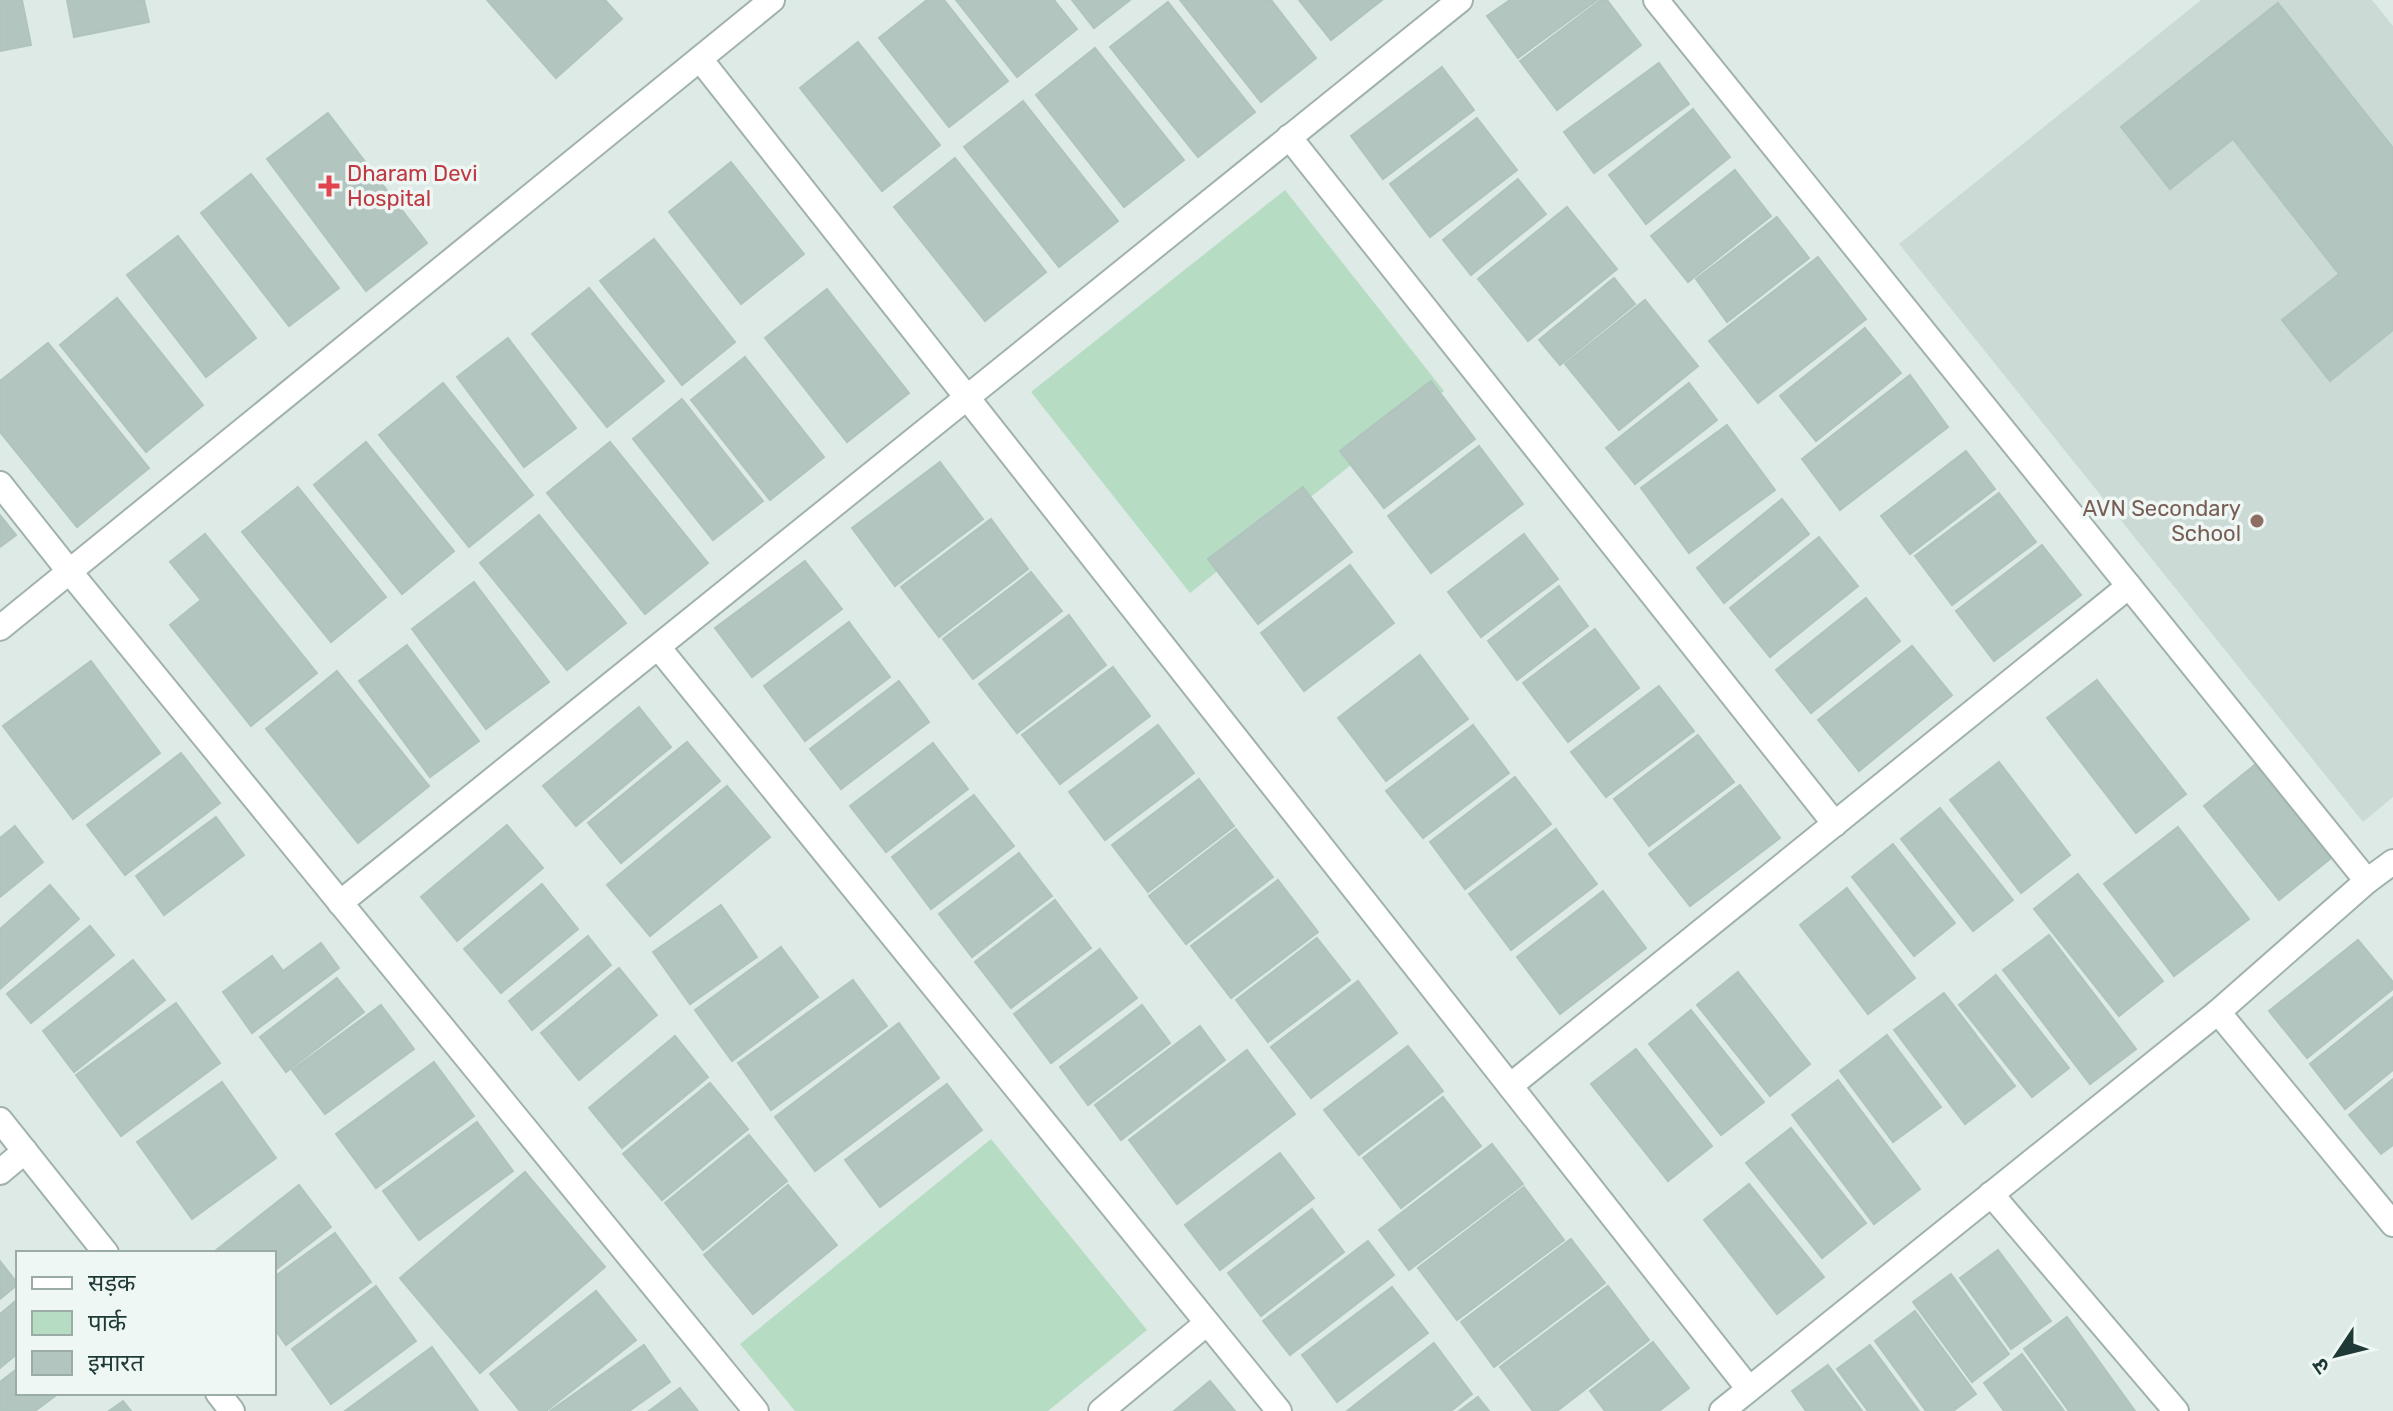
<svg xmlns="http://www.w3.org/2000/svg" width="2393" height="1411" viewBox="0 0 2393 1411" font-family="Rubik,'Noto Sans Devanagari',sans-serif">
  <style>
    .built { fill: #ccdad5 }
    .green { fill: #b6ddc4 }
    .building { fill: #b3c5bf; stroke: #b0c4be; stroke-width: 2 }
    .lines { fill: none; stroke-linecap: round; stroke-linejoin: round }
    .street-casing { stroke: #a1b2ae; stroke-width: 28 }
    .street { stroke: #fff; stroke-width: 24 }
    .health-dot { fill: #e0444e; stroke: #eef7f4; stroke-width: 3 }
    .education-dot { fill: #8d6e63; stroke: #eef7f4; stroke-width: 3 }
    .labels { text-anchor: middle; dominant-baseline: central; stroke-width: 7; stroke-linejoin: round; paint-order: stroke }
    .health-label { font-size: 22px; fill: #be3a42; stroke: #eef7f4; text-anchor: start }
    .education-label { font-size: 22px; fill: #785e54; stroke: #eef7f4; text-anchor: end }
  </style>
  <rect width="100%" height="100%" fill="#deeae6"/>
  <!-- built -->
  <path class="built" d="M2201,0H2372L2393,26V797L2363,822L1899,244Z"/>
  <!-- green -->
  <g class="green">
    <path d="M1285,190L1444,391L1190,593L1031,392Z"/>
    <path d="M991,1139L1147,1330L1048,1411H795L740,1344Z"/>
  </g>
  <!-- building -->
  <g class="building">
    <path d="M0,0H22L31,45L0,51Z"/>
    <path d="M67,0H144L149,22L74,37Z"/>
    <path d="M487,0H605L622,19L556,78Z"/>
    <path d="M927,0H944L1008,81L949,127L879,38Z"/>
    <path d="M956,0H1054L1077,29L1017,77Z"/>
    <path d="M1072,0H1130L1094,28Z"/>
    <path d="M1180,0H1271L1316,58L1261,102Z"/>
    <path d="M1299,0H1382L1331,40Z"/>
    <path d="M1510,0H1597L1518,58L1487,16Z"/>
    <path d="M1601,0H1607L1641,45L1557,110L1520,61Z"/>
    <path d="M1168,2L1255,112L1198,157L1110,47Z"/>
    <path d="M2278,3L2393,148V330L2330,381L2282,320L2339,274L2233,139L2170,189L2121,127Z"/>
    <path d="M858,42L940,145L882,191L800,88Z"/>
    <path d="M1095,48L1184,160L1124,207L1036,95Z"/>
    <path d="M1659,63L1689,104L1594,173L1564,132Z"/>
    <path d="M1442,67L1474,110L1383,179L1351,136Z"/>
    <path d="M1023,101L1118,221L1059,267L964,147Z"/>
    <path d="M1693,109L1730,157L1646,224L1609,175Z"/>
    <path d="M328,113L427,243L366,291L267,159Z"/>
    <path d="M1477,118L1517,170L1430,237L1390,184Z"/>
    <path d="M955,158L1046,272L985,321L894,207Z"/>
    <path d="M731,162L804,254L741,304L669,212Z"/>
    <path d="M1735,170L1771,216L1688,282L1651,236Z"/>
    <path d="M251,174L339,288L289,326L201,213Z"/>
    <path d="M1518,179L1546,214L1471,275L1443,240Z"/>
    <path d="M1567,207L1617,269L1528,341L1478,279Z"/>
    <path d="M1777,217L1809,258L1727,322L1696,279Z"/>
    <path d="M178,236L256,338L206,377L127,275Z"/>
    <path d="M654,239L735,342L682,385L600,281Z"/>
    <path d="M1818,257L1866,319L1758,403L1709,341Z"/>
    <path d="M1614,278L1635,304L1560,365L1539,340Z"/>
    <path d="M589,288L664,381L607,427L532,334Z"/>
    <path d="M827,289L909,393L847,442L765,338Z"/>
    <path d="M117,298L203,405L146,452L60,345Z"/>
    <path d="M1645,300L1698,366L1619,430L1565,364Z"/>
    <path d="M1865,328L1901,373L1816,441L1780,396Z"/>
    <path d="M508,338L576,428L524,467L457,377Z"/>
    <path d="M48,343L149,468L77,527L0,432V381Z"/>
    <path d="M745,357L824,457L770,500L691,400Z"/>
    <path d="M1910,375L1948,427L1840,510L1802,459Z"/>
    <path d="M1431,381L1475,439L1384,508L1340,451Z"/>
    <path d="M443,383L533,495L469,547L379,435Z"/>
    <path d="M1689,383L1717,420L1635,484L1606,448Z"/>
    <path d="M682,399L763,501L713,540L633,439Z"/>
    <path d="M1727,425L1775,490L1689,553L1641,488Z"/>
    <path d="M366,442L454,551L402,594L314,485Z"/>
    <path d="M610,442L708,563L645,614L547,493Z"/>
    <path d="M1479,446L1523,504L1431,573L1388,516Z"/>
    <path d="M1966,451L1995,489L1910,554L1881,516Z"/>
    <path d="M940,462L983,519L895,586L852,528Z"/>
    <path d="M298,487L386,597L331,642L242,532Z"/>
    <path d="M1303,487L1352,552L1258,624L1208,559Z"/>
    <path d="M1999,493L2036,542L1952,605L1915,556Z"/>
    <path d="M1782,499L1809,534L1724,603L1697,568Z"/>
    <path d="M0,515L16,535L0,547Z"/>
    <path d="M539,515L626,623L567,670L480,563Z"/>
    <path d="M991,519L1028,569L939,637L901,587Z"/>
    <path d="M205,534L317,673L251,726L170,625L201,600L170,562Z"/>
    <path d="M1524,534L1558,579L1481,637L1448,592Z"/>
    <path d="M1819,537L1858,586L1770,657L1730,608Z"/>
    <path d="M2042,545L2081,595L1994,661L1956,611Z"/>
    <path d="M805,561L842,609L752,677L715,628Z"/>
    <path d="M1350,565L1394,623L1304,691L1261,633Z"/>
    <path d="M1031,572L1062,611L973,679L943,639Z"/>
    <path d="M474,582L549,682L486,729L412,629Z"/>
    <path d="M1559,586L1588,626L1517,680L1488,641Z"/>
    <path d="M1866,598L1900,641L1811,713L1776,670Z"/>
    <path d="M1069,615L1106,665L1017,733L979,684Z"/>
    <path d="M849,622L890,677L805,741L764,686Z"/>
    <path d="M1595,629L1639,688L1568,742L1523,683Z"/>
    <path d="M407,645L479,741L430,777L359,681Z"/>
    <path d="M1912,646L1952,695L1859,771L1818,720Z"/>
    <path d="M1420,655L1468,719L1386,781L1338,718Z"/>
    <path d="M91,661L160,753L73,819L3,726Z"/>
    <path d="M1113,667L1150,716L1060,784L1022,735Z"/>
    <path d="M337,671L429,786L358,843L266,729Z"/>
    <path d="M2097,680L2186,794L2136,833L2047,718Z"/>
    <path d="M899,681L929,722L841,789L810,749Z"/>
    <path d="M1659,686L1694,731L1606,797L1571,752Z"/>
    <path d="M639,707L671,747L576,826L543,786Z"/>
    <path d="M1158,725L1194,773L1105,840L1069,792Z"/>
    <path d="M1473,725L1509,773L1423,838L1386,791Z"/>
    <path d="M1698,735L1734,782L1649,846L1614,799Z"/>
    <path d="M687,742L720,781L621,863L588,823Z"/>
    <path d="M933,743L968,789L886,852L850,806Z"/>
    <path d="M181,753L220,803L125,875L87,825Z"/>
    <path d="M1999,762L2070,855L2021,893L1950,800Z"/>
    <path d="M2256,764L2331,858L2279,900L2204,806Z"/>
    <path d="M1515,777L1551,824L1465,889L1430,842Z"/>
    <path d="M1199,779L1234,826L1148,892L1112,845Z"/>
    <path d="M1740,785L1780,838L1690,906L1649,854Z"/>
    <path d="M727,786L770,837L650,936L607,885Z"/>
    <path d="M974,795L1014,846L931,909L892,857Z"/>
    <path d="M1940,808L2013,900L1973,931L1901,839Z"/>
    <path d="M216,817L244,855L164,915L136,876Z"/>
    <path d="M507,825L543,868L457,941L421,897Z"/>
    <path d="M15,826L43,862L0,897V838Z"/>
    <path d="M2178,827L2249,919L2174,976L2104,884Z"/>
    <path d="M1236,829L1273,877L1186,944L1149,896Z"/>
    <path d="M1556,829L1597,884L1511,950L1469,894Z"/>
    <path d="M1893,844L1955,923L1914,956L1852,877Z"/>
    <path d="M1019,853L1052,896L972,957L939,914Z"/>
    <path d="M2078,874L2163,981L2119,1016L2034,909Z"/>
    <path d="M1278,880L1318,932L1231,998L1191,946Z"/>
    <path d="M542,884L578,929L501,993L464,949Z"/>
    <path d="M50,885L79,919L0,989V929Z"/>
    <path d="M1847,888L1915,978L1868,1014L1800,925Z"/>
    <path d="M1603,891L1646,948L1560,1014L1517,957Z"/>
    <path d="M1055,900L1091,948L1011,1008L975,962Z"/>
    <path d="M721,905L757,957L690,1004L653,952Z"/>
    <path d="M90,926L114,955L31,1023L7,994Z"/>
    <path d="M2049,935L2136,1049L2090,1084L2003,970Z"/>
    <path d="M588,936L611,965L532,1030L509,1001Z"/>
    <path d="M1317,938L1350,980L1268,1042L1236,1000Z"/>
    <path d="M2358,940L2393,982V989L2307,1058L2269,1011Z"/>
    <path d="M321,943L339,968L252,1033L223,992L272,956L283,971Z"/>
    <path d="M781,947L818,997L732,1061L695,1010Z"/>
    <path d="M1100,949L1137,998L1051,1063L1014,1014Z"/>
    <path d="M133,960L165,1000L74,1072L43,1031Z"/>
    <path d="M619,968L657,1015L579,1080L541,1033Z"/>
    <path d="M1738,972L1810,1064L1770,1096L1697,1005Z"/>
    <path d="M1996,975L2069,1068L2032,1097L1959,1005Z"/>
    <path d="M337,978L364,1012L286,1072L260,1037Z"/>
    <path d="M853,980L887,1026L771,1110L738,1063Z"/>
    <path d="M1358,981L1397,1033L1311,1098L1271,1047Z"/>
    <path d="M1944,993L2015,1086L1965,1124L1894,1030Z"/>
    <path d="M2393,997V1070L2345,1109L2310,1064Z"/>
    <path d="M176,1003L220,1063L121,1136L76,1075Z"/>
    <path d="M381,1005L414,1049L325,1114L292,1070Z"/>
    <path d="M1142,1005L1170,1043L1088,1105L1060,1067Z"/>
    <path d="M1691,1010L1764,1102L1721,1135L1649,1044Z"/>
    <path d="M899,1023L939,1078L815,1171L775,1117Z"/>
    <path d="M1200,1026L1225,1060L1121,1140L1095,1105Z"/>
    <path d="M1887,1035L1941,1107L1893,1142L1840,1071Z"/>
    <path d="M675,1036L708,1077L622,1148L589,1108Z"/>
    <path d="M1408,1046L1443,1091L1359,1155L1324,1110Z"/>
    <path d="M1636,1049L1712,1146L1668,1181L1591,1084Z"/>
    <path d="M1247,1050L1295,1114L1177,1204L1129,1140Z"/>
    <path d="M434,1062L474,1116L376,1188L336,1134Z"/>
    <path d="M2393,1079V1145L2381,1154L2349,1115Z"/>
    <path d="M1838,1080L1920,1189L1874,1224L1792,1115Z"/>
    <path d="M222,1082L276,1158L192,1219L137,1142Z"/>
    <path d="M710,1083L748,1129L662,1200L623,1154Z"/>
    <path d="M947,1084L982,1130L880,1207L845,1160Z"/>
    <path d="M1443,1097L1481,1146L1401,1208L1363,1158Z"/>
    <path d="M477,1122L513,1171L419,1240L383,1191Z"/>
    <path d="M1791,1128L1866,1223L1822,1258L1746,1163Z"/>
    <path d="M749,1135L787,1181L703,1250L665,1203Z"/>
    <path d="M1492,1144L1523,1184L1409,1270L1379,1230Z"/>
    <path d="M1280,1153L1314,1198L1220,1270L1185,1225Z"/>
    <path d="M525,1172L605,1267L480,1373L400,1278Z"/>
    <path d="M1749,1184L1824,1277L1777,1314L1704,1220Z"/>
    <path d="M299,1185L331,1227L274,1271V1253H216L215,1251Z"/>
    <path d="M788,1185L837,1245L753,1314L704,1255Z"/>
    <path d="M1524,1187L1564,1240L1457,1320L1418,1268Z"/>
    <path d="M1312,1209L1344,1252L1261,1316L1228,1273Z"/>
    <path d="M335,1233L371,1282L286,1345L274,1328V1277Z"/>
    <path d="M1571,1239L1605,1283L1494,1367L1461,1322Z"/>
    <path d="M1368,1241L1394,1275L1290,1355L1263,1321Z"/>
    <path d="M1998,1250L2051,1321L2011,1349L1960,1278Z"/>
    <path d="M0,1261L18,1284L0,1299Z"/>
    <path d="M1951,1274L2009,1354L1972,1382L1913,1302Z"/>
    <path d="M376,1286L416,1341L331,1404L292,1349Z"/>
    <path d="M1608,1286L1649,1340L1557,1411H1533L1500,1367Z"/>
    <path d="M1392,1287L1428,1333L1337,1402L1302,1355Z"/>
    <path d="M596,1291L636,1340L546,1411H520L490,1374Z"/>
    <path d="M18,1299V1353L0,1368V1314Z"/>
    <path d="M1915,1311L1976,1394L1953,1411H1926L1875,1341Z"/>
    <path d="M2067,1317L2135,1411H2069L2024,1349Z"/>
    <path d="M1653,1342L1689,1388L1659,1411H1605L1590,1391Z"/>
    <path d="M1434,1343L1472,1394L1451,1411H1347Z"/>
    <path d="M644,1345L670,1382L629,1411H550Z"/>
    <path d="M1870,1345L1919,1411H1868L1837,1369Z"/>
    <path d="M432,1347L478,1411H345Z"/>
    <path d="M2022,1354L2064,1411H2004L1984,1383Z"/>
    <path d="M1828,1365L1862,1411H1806L1792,1391Z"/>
    <path d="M18,1368V1393H59L35,1411H0V1382Z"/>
    <path d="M1210,1381L1235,1411H1174Z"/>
    <path d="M680,1388L698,1411H649Z"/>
    <path d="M1478,1397L1489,1411H1459Z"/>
    <path d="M123,1401L131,1411H109Z"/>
  </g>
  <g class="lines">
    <!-- street casing -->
    <g class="street-casing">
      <g id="street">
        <path d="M1656,0L2367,881"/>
        <path d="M700,59L1749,1389"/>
        <path d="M1289,137L1835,824"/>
        <path d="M0,484L69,571L756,1411"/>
        <path d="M0,628L772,0"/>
        <path d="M658,647L1279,1411"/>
        <path d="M340,903L1460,0"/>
        <path d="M2218,1012L2393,1224"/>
        <path d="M1510,1086L2129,586"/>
        <path d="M0,1120L106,1253"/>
        <path d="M0,1172L25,1151"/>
        <path d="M1991,1194L2176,1411"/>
        <path d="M218,1393L232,1411"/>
        <path d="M1101,1411L1207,1323"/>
        <path d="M1722,1411L2218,1012L2367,881L2393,862"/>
      </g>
    </g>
    <!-- street -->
    <use href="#street" class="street"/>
  </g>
  <!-- markers -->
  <path class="health-dot" d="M325 174h8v8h8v8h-8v8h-8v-8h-8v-8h8z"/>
  <circle class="education-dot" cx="2257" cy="521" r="8"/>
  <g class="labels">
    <!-- health labels -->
    <g class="health-label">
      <text x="347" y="173">Dharam Devi<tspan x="347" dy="25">Hospital</tspan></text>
    </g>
    <!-- education labels -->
    <g class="education-label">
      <text x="2241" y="508">AVN Secondary<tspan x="2241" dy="25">School</tspan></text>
    </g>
  </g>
  <!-- legend -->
  <rect x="16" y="1251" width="260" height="144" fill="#eef7f4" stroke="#9baba8" stroke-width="2"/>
  <rect x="32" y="1277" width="40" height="12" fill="#ffffff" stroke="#9baba8" stroke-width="2"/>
  <text x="88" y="1291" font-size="24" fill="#1f3a36">सड़क</text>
  <rect x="32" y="1311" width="40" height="24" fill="#b6ddc4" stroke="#9baba8" stroke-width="2"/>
  <text x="88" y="1331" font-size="24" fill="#1f3a36">पार्क</text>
  <rect x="32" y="1351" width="40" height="24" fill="#b3c5bf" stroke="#9baba8" stroke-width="2"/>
  <text x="88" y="1371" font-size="24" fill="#1f3a36">इमारत</text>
  <!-- north arrow -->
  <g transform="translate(2337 1355) rotate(235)" stroke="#eef7f4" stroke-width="6" paint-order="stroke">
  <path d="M0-6L14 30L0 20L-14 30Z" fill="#1f3a36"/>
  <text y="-12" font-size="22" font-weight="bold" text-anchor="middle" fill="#1f3a36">उ</text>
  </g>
</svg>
